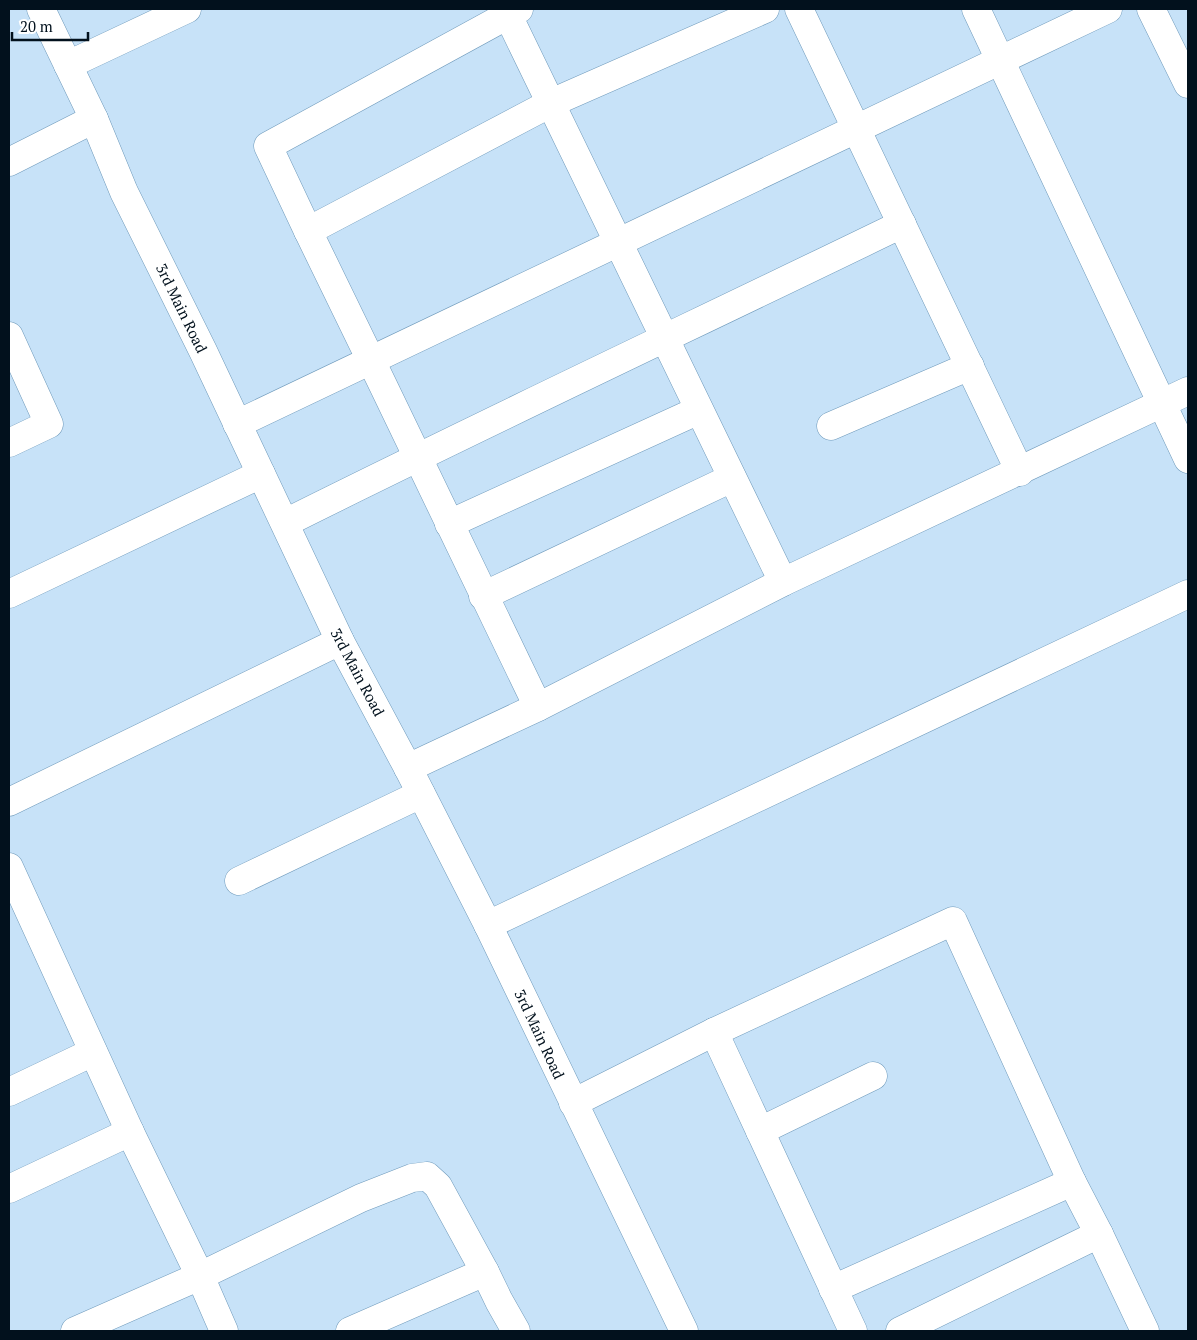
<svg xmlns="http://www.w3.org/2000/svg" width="1197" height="1340" viewBox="0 0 1197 1340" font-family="'PT Serif',serif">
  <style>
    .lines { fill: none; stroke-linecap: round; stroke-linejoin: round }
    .minor-casing { stroke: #6f9abb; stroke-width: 29 }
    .minor { stroke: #fff; stroke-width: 28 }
    .labels { text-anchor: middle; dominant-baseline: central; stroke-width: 4; stroke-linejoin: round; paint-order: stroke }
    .street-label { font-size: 15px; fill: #02111d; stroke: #fff }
  </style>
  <rect width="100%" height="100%" fill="#c7e2f8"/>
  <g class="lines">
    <!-- minor casing -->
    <g class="minor-casing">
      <g id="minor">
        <path d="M41,9L94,119L124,192L203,351L340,641L408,768L488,925L684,1331"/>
        <path d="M505,9L783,582"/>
        <path d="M799,9L1020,472"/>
        <path d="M976,9L1188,459"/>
        <path d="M1151,9L1188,84"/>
        <path d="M68,65L187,9"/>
        <path d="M9,162L94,119"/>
        <path d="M308,231L268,146L519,9"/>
        <path d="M9,336L49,424L9,443"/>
        <path d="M237,424L1108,9"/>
        <path d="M831,426L970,366"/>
        <path d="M285,523C489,421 696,324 902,224"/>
        <path d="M449,524L699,410"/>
        <path d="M9,594L261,474"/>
        <path d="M483,596L732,478"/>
        <path d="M538,707C460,548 386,389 308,231L551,103L765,9"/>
        <path d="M408,768L538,707L783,582L1188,391"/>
        <path d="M9,802L340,641"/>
        <path d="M9,867L130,1132L200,1276L224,1331"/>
        <path d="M239,881L421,794"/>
        <path d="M488,925L1188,594"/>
        <path d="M714,1032L853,1331"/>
        <path d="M9,1092L93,1052"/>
        <path d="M573,1103L714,1032L953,921L1072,1182L1099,1234L1145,1331"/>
        <path d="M760,1131L873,1076"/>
        <path d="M9,1189L130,1132"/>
        <path d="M833,1289L1072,1182"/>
        <path d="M75,1331L200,1276L361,1198L412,1178L427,1176L438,1186L485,1272"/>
        <path d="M350,1331L485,1272L499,1301L516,1331"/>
        <path d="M900,1331L1099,1234"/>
      </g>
    </g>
    <!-- minor -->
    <use href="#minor" class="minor"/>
  </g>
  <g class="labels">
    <!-- street labels -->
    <g class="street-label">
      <text transform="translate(182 308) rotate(64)">3rd Main Road</text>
      <text transform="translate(358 672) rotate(62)">3rd Main Road</text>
      <text transform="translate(540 1034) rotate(65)">3rd Main Road</text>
    </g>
  </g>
  <!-- border -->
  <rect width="1197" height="1340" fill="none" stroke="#02111d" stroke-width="20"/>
  <!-- scale -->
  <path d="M12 32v8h76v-8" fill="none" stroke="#02111d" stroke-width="2.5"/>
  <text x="20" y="32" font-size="15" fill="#02111d" stroke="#ffffff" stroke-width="4" paint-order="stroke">20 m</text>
</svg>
